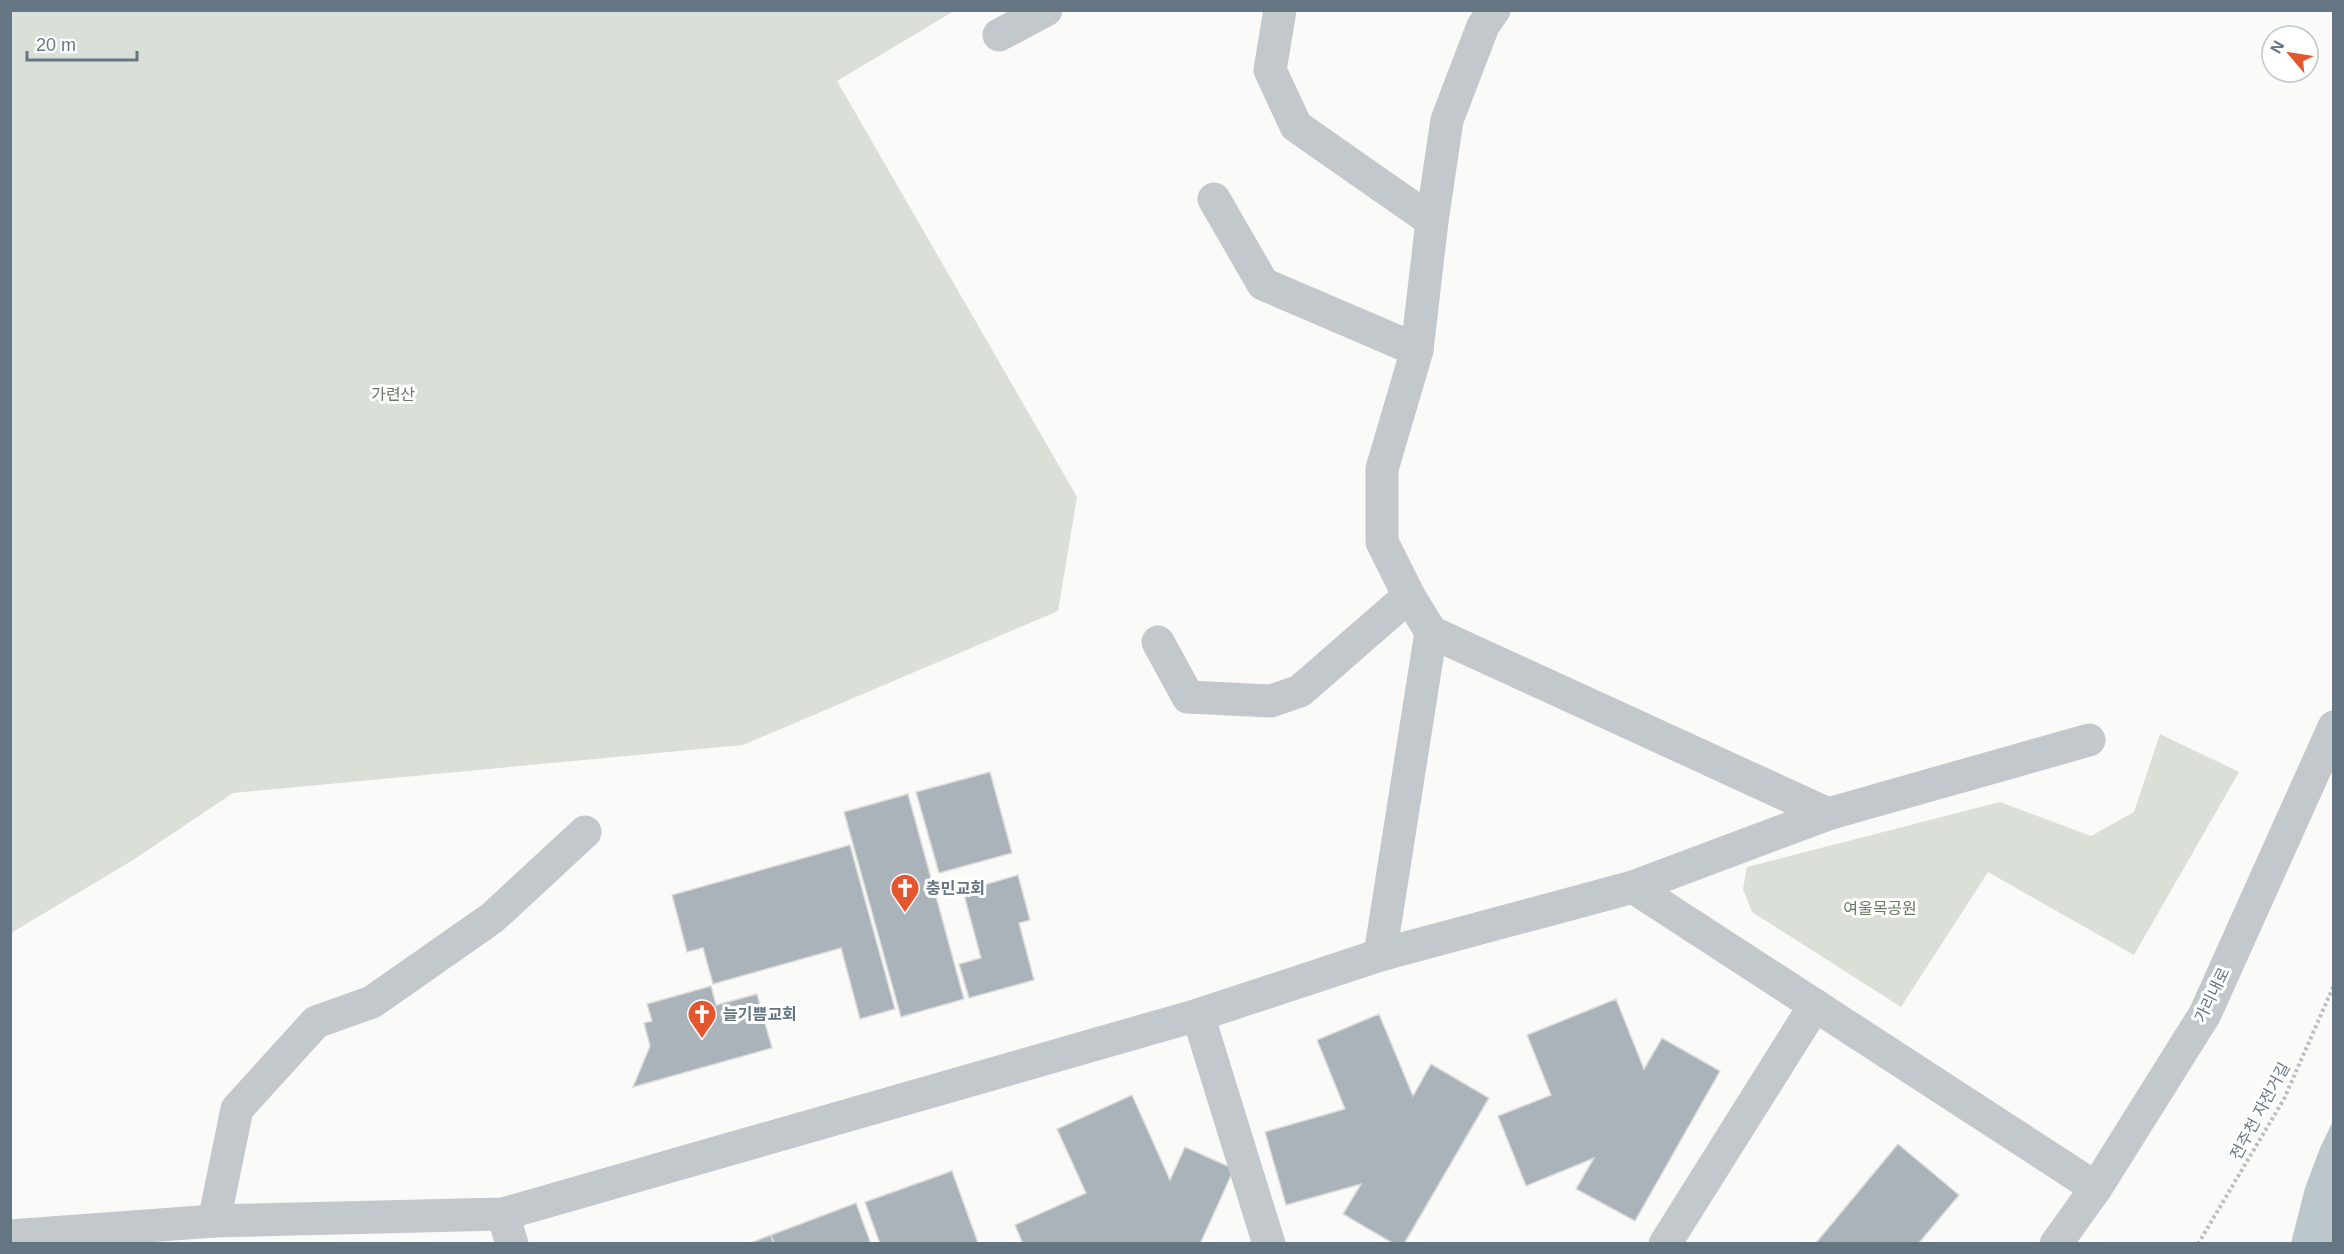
<svg xmlns="http://www.w3.org/2000/svg" width="2344" height="1254" viewBox="0 0 2344 1254" font-family="Arial,'Noto Sans KR',sans-serif">
  <style>
    .green { fill: #dadfd7 }
    .water { fill: #bbc7cb }
    .building { fill: #aab3b9; stroke: #dcdcda; stroke-width: 1.5 }
    .lines { fill: none; stroke-linecap: round; stroke-linejoin: round }
    .path { stroke: #bbbfc2; stroke-width: 4; stroke-dasharray: 3 3; stroke-linecap: butt }
    .minor { stroke: #c3c8cc; stroke-width: 33 }
    .labels { text-anchor: middle; dominant-baseline: central; stroke-width: 6; stroke-linejoin: round; paint-order: stroke }
    .park-label { font-size: 16px; fill: #687a64; stroke: #fff }
    .poi-label { font-size: 16px; font-weight: bold; fill: #657683; stroke: #fff; text-anchor: start }
    .street-label { font-size: 16px; fill: #657683; stroke: #fff }
  </style>
  <rect width="100%" height="100%" fill="#fafaf8"/>
  <!-- green -->
  <g class="green">
    <path d="M10,11H954L837,81L1077,497L1058,611L743,745L233,793L133,860L11,933Z"/>
    <path d="M2160,734L2239,772L2134,955L1988,872L1901,1007L1752,912L1743,889L1747,867L2000,802L2091,836L2134,812Z"/>
  </g>
  <!-- water -->
  <path class="water" d="M2333,1121V1243H2291L2305,1188L2320,1148Z"/>
  <!-- building -->
  <g class="building">
    <path d="M990,772L1012,853L939,873L916,792Z"/>
    <path d="M908,794L964,999L901,1017L844,812Z"/>
    <path d="M850,845L895,1009L860,1019L841,948L713,984L703,948L687,952L672,895Z"/>
    <path d="M1018,875L1030,920L1019,923L1034,980L969,998L959,964L981,958L963,891Z"/>
    <path d="M711,986L716,1005L757,994L772,1048L633,1087L650,1046L644,1023L652,1021L647,1004Z"/>
    <path d="M1616,999L1644,1069L1662,1038L1720,1071L1635,1221L1576,1189L1594,1158L1526,1186L1498,1116L1551,1095L1527,1035Z"/>
    <path d="M1379,1014L1413,1096L1431,1064L1489,1098L1404,1244H1394L1343,1214L1361,1184L1286,1205L1265,1132L1345,1109L1317,1040Z"/>
    <path d="M1132,1095L1170,1180L1185,1147L1234,1169L1200,1244H1023L1015,1225L1086,1193L1057,1129Z"/>
    <path d="M1898,1144L1959,1195L1918,1244H1815Z"/>
    <path d="M952,1171L978,1243L880,1244L865,1202Z"/>
    <path d="M856,1203L871,1244H748L771,1235Z"/>
    <path d="M771,1235L774,1244H748Z"/>
  </g>
  <g class="lines">
    <!-- path -->
    <path class="path" d="M2198,1244L2284,1099L2334,985"/>
    <!-- minor -->
    <g class="minor">
      <path d="M1280,10L1270,70L1296,126L1432,221"/>
      <path d="M1494,10L1483,26L1447,120L1432,221L1417,350L1382,469V542L1409,596L1431,632L1828,814"/>
      <path d="M999,35L1046,10"/>
      <path d="M1214,199L1263,284L1417,350"/>
      <path d="M1158,642L1188,697L1271,701L1300,691L1409,596"/>
      <path d="M1633,887L1828,814L2089,740"/>
      <path d="M1380,955L1431,632"/>
      <path d="M1198,1015L1269,1244"/>
      <path d="M503,1214L512,1244"/>
      <path d="M214,1221L237,1109L316,1022L372,1002L492,918L585,832"/>
      <path d="M10,1236L214,1221L503,1214L1198,1015L1380,955L1633,887L2096,1188"/>
      <path d="M1665,1244L1815,1005"/>
      <path d="M2056,1244L2096,1188L2205,1014L2334,727"/>
    </g>
  </g>
  <!-- icons -->
  <defs>
    <g id="church-pin" transform="scale(1.5)"><path d="M0 17L-7.5 6A9.5 9.5 0 1 1 7.5 6Z" fill="#e4572e" stroke="#fff"/><path d="M-1.2-6h2.4v3.5h3.3v2.4h-3.3V6h-2.4V-.1h-3.3v-2.4h3.3Z" fill="#fff"/></g>
  </defs>
  <g fill-rule="evenodd">
    <use href="#church-pin" x="905" y="888"/>
    <use href="#church-pin" x="702" y="1014"/>
  </g>
  <g class="labels">
    <!-- park labels -->
    <g class="park-label">
      <text x="393" y="394">가련산</text>
      <text x="1880" y="908">여울목공원</text>
    </g>
    <!-- poi labels -->
    <g class="poi-label">
      <text x="926" y="888">충민교회</text>
      <text x="723" y="1014">늘기쁨교회</text>
    </g>
    <!-- street labels -->
    <g class="street-label">
      <text transform="translate(2212 995) rotate(-64)">가리내로</text>
      <text transform="translate(2260 1111) rotate(-62)">전주천 자전거길</text>
    </g>
  </g>
  <!-- border -->
  <rect width="2344" height="1254" fill="none" stroke="#657683" stroke-width="24"/>
  <!-- north arrow -->
  <g transform="translate(2290 54) rotate(299)"><circle r="28" fill="#ffffff" stroke="#c1c8cd" stroke-width="1.5"/>
  <path d="M0-4.5L10 22L0 15L-10 22Z" fill="#e4572e"/>
  <text y="-9" font-size="16" font-weight="bold" text-anchor="middle" fill="#657683">N</text>
  </g>
  <!-- scale -->
  <path d="M27 51v9h110v-9" fill="none" stroke="#657683" stroke-width="3"/>
  <text x="36" y="51" font-size="18" fill="#657683" stroke="#ffffff" stroke-width="4.5" paint-order="stroke">20 m</text>
</svg>
